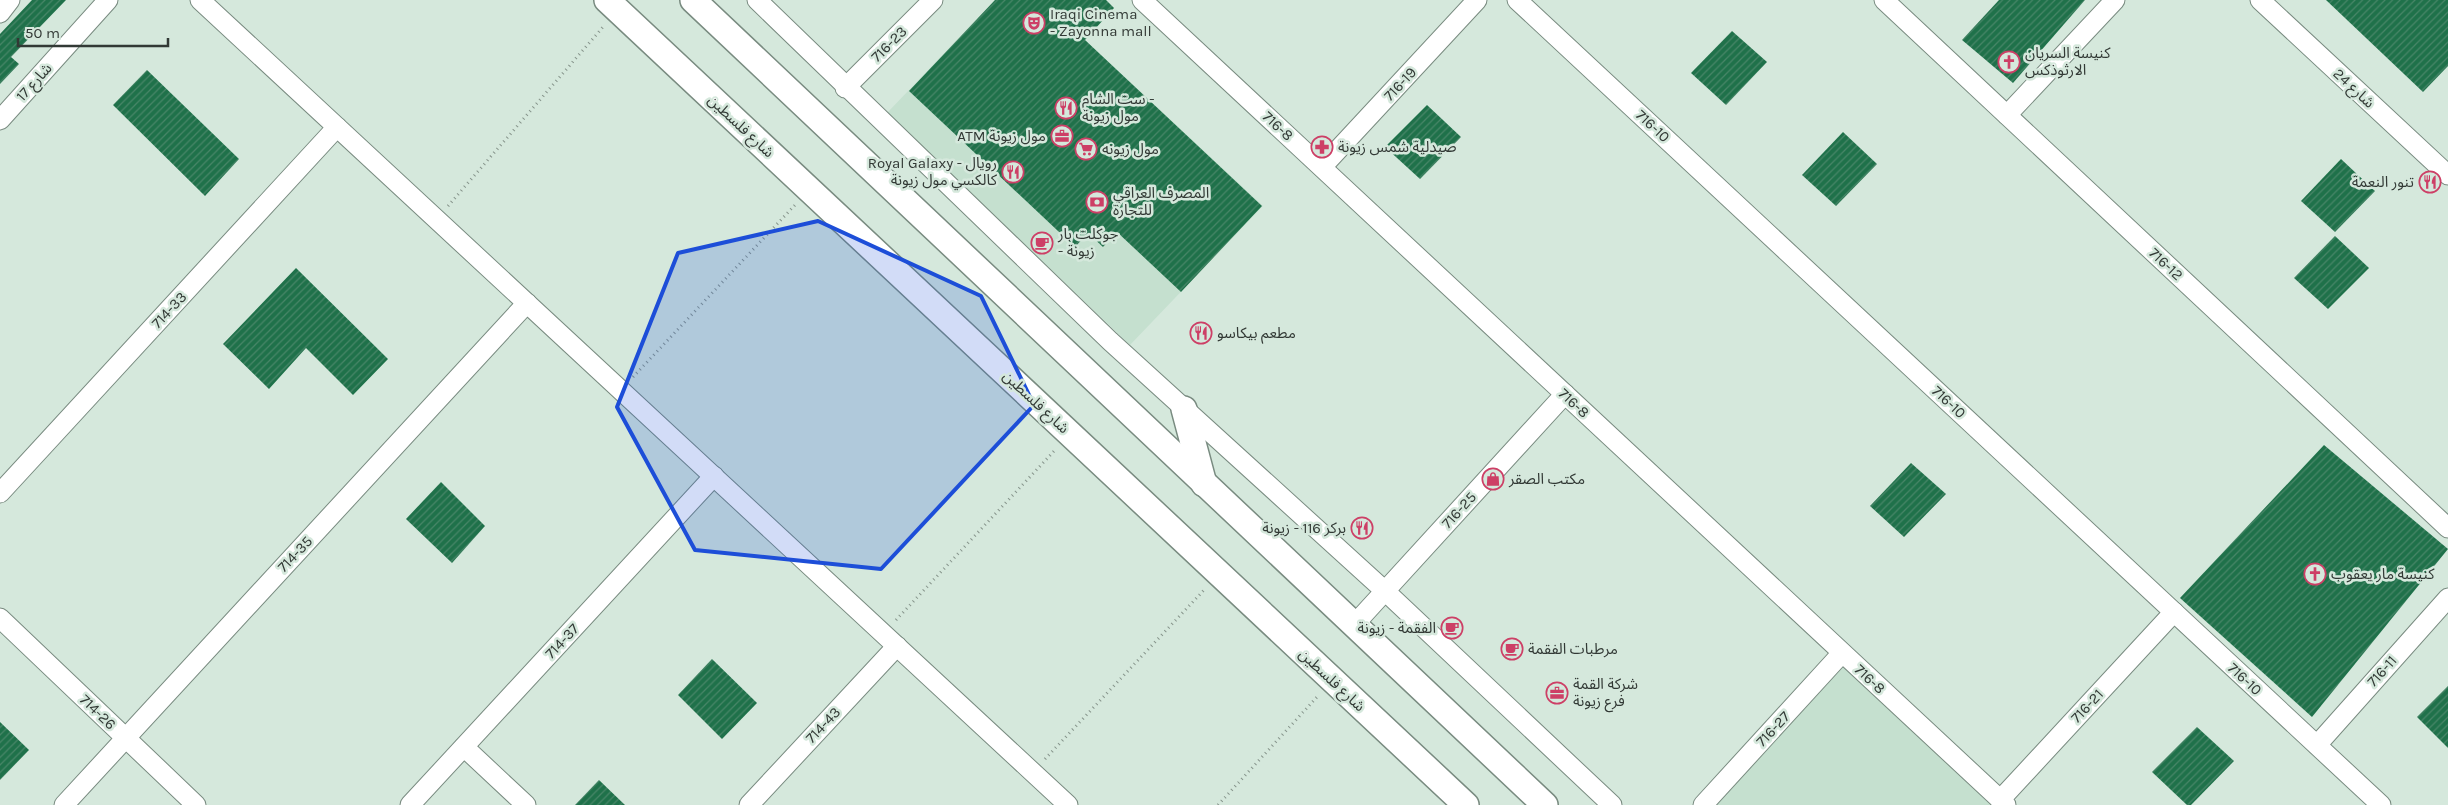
<svg xmlns="http://www.w3.org/2000/svg" width="2448" height="805" viewBox="0 0 2448 805" font-family="Karla,'Noto Sans Arabic',sans-serif">
  <style>
    .built { fill: #c5e0cf }
    .building { fill: url(#building-hatch) }
    .lines { fill: none; stroke-linecap: round; stroke-linejoin: round }
    .minor-casing { stroke: #798b80; stroke-width: 21 }
    .major-casing { stroke: #798b80; stroke-width: 28 }
    .path { stroke: #86948b; stroke-width: 3; stroke-dasharray: 1 4; stroke-linecap: butt }
    .minor { stroke: #fff; stroke-width: 19 }
    .major { stroke: #fff; stroke-width: 25 }
    .marked { fill: #1d4ed8; fill-opacity: 0.2; stroke: #1d4ed8; stroke-width: 4; stroke-linejoin: round }
    .labels { text-anchor: middle; dominant-baseline: central; stroke-width: 5; stroke-linejoin: round; paint-order: stroke }
    .poi-label { font-size: 15px; fill: #323935; stroke: #d5e8dc; text-anchor: start }
    .street-label { font-size: 15px; fill: #323935; stroke: #d5e8dc }
  </style>
  <defs>
    <pattern id="building-hatch" width="6" height="6" patternUnits="userSpaceOnUse" patternTransform="scale(1.25)"><rect width="6" height="6" fill="#1f714a"/><path d="M-1 1l2-2M0 6l6-6M5 7l2-2" fill="none" stroke="#488668"/></pattern>
  </defs>
  <rect width="100%" height="100%" fill="#d5e8dc"/>
  <!-- built -->
  <g class="built">
    <path d="M995,0H1106L1114,8L1085,40L1263,206L1130,345L887,113Z"/>
    <path d="M1842,653L2006,805H1704Z"/>
  </g>
  <!-- building -->
  <g class="building">
    <path d="M32,0H66L11,57L19,64L0,84V34Z"/>
    <path d="M995,0H1106L1114,8L1085,40L1262,206L1181,292L1117,232L1103,247L1088,233L1075,247L909,91Z"/>
    <path d="M1999,0H2085L2013,83L1962,40Z"/>
    <path d="M2326,0H2448V66L2423,92Z"/>
    <path d="M1732,31L1767,62L1726,105L1691,73Z"/>
    <path d="M147,70L239,159L205,196L113,105Z"/>
    <path d="M1427,105L1461,137L1420,179L1385,147Z"/>
    <path d="M1843,132L1877,164L1836,206L1802,175Z"/>
    <path d="M2341,159L2375,191L2335,232L2301,201Z"/>
    <path d="M2335,236L2369,268L2328,309L2294,278Z"/>
    <path d="M296,268L388,359L353,395L306,348L269,389L223,344Z"/>
    <path d="M2324,445L2448,549L2312,717L2180,598Z"/>
    <path d="M1911,463L1946,494L1904,537L1870,506Z"/>
    <path d="M441,482L485,526L452,563L406,519Z"/>
    <path d="M712,659L757,703L722,739L678,695Z"/>
    <path d="M2448,686V748L2417,717Z"/>
    <path d="M0,722L29,750L0,780Z"/>
    <path d="M2197,727L2234,761L2191,805H2187L2152,772Z"/>
    <path d="M599,780L625,805H575Z"/>
  </g>
  <g class="lines">
    <!-- minor casing -->
    <g class="minor-casing">
      <g id="minor">
        <path d="M200,0L1068,805"/>
        <path d="M757,0L1110,341L1385,591L1612,805"/>
        <path d="M1142,0L2006,805"/>
        <path d="M1517,0L2381,805"/>
        <path d="M1884,0L2448,528"/>
        <path d="M2260,0L2448,175"/>
        <path d="M0,13L10,0"/>
        <path d="M845,88L933,0"/>
        <path d="M2007,115L2115,0"/>
        <path d="M0,120L108,0"/>
        <path d="M1322,167L1477,0"/>
        <path d="M0,493L337,127"/>
        <path d="M0,618L196,805"/>
        <path d="M1353,626L1565,394"/>
        <path d="M2317,745L2448,598"/>
        <path d="M464,747L526,805"/>
        <path d="M2000,800L2174,612"/>
        <path d="M64,805L527,303"/>
        <path d="M410,805L714,476"/>
        <path d="M749,805L897,646"/>
        <path d="M1703,805L1842,653"/>
      </g>
    </g>
    <!-- major casing -->
    <g class="major-casing">
      <g id="major">
        <path d="M607,0L1466,805"/>
        <path d="M693,0L1545,805"/>
        <path d="M1184,409L1204,484"/>
      </g>
    </g>
    <!-- path -->
    <g class="path">
      <path d="M448,206L603,27"/>
      <path d="M633,377L795,205"/>
      <path d="M896,620L1056,449"/>
      <path d="M1045,759L1205,589"/>
      <path d="M1218,805L1317,697"/>
    </g>
    <!-- minor -->
    <use href="#minor" class="minor"/>
    <!-- major -->
    <use href="#major" class="major"/>
  </g>
  <!-- marked area -->
  <path class="marked" d="M818,221L981,296L1034,405L881,569L695,550L617,407L678,253Z"/>
  <!-- icons -->
  <defs>
    <g id="theatre-ring" transform="scale(1.125)"><circle r="9.5" fill="#d5e8dc" stroke="#cd3f66" stroke-width="1.5"/><path d="M-5-5.5Q0-4 5-5.5V0Q5 5 0 6Q-5 5-5 0ZM-3.3-2.5H-1v1.5H-3.3ZM1-2.5H3.3v1.5H1ZM-2.8 1Q0 5.5 2.8 1Z" fill="#cd3f66"/></g>
    <g id="church-ring" transform="scale(1.125)"><circle r="9.5" fill="#d5e8dc" stroke="#cd3f66" stroke-width="1.5"/><path d="M-1.2-6h2.4v3.5h3.3v2.4h-3.3V6h-2.4V-.1h-3.3v-2.4h3.3Z" fill="#cd3f66"/></g>
    <g id="restaurant-ring" transform="scale(1.125)"><circle r="9.5" fill="#d5e8dc" stroke="#cd3f66" stroke-width="1.5"/><path d="M-5-6h1v4h1v-4h1v4h1v-4h1v5L-1.5 .5V6h-2V.5L-5-1ZM5-6V6H3V1.5H1.5Q1.5-4 5-6Z" fill="#cd3f66"/></g>
    <g id="office-ring" transform="scale(1.125)"><circle r="9.5" fill="#d5e8dc" stroke="#cd3f66" stroke-width="1.5"/><path d="M-6-3h4V-5.5h4V-3h4V5H-6ZM-1-4.5V-3h2v-1.5ZM-6 0V1H6V0Z" fill="#cd3f66"/></g>
    <g id="pharmacy-ring" transform="scale(1.125)"><circle r="9.5" fill="#d5e8dc" stroke="#cd3f66" stroke-width="1.5"/><path d="M-2-6h4v4h4v4h-4v4h-4v-4h-4v-4h4Z" fill="#cd3f66"/></g>
    <g id="supermarket-ring" transform="scale(1.125)"><circle r="9.5" fill="#d5e8dc" stroke="#cd3f66" stroke-width="1.5"/><path d="M-6-5.5h2.5l.6 2H6L4.5 2H-2.5L-4.4-4H-6ZM-1.5 3.2a1.3 1.3 0 1 0 .1 0ZM3 3.2a1.3 1.3 0 1 0 .1 0Z" fill="#cd3f66"/></g>
    <g id="bank-ring" transform="scale(1.125)"><circle r="9.5" fill="#d5e8dc" stroke="#cd3f66" stroke-width="1.5"/><path d="M-6-4H6V4H-6ZM0-2.3a2.3 2.3 0 1 0 0 4.6a2.3 2.3 0 1 0 0-4.6Z" fill="#cd3f66"/></g>
    <g id="cafe-ring" transform="scale(1.125)"><circle r="9.5" fill="#d5e8dc" stroke="#cd3f66" stroke-width="1.5"/><path d="M-5.5-4.5H6V0H3Q3 3.5 0 3.5H-2.5Q-5.5 3.5-5.5 0ZM3-3.2v2h1.7v-2ZM-6 4.5H4V6H-6Z" fill="#cd3f66"/></g>
    <g id="shop-ring" transform="scale(1.125)"><circle r="9.5" fill="#d5e8dc" stroke="#cd3f66" stroke-width="1.5"/><path d="M-5-2.5h2.3a2.7 3.5 0 0 1 5.4 0H5L5.5 6h-11ZM-1.5-2.5h3a1.5 2.3 0 0 0-3 0Z" fill="#cd3f66"/></g>
  </defs>
  <g fill-rule="evenodd">
    <use href="#theatre-ring" x="1034" y="23"/>
    <use href="#church-ring" x="2009" y="62"/>
    <use href="#restaurant-ring" x="1066" y="108"/>
    <use href="#office-ring" x="1062" y="136"/>
    <use href="#pharmacy-ring" x="1322" y="147"/>
    <use href="#supermarket-ring" x="1086" y="149"/>
    <use href="#restaurant-ring" x="1013" y="172"/>
    <use href="#restaurant-ring" x="2430" y="182"/>
    <use href="#bank-ring" x="1097" y="202"/>
    <use href="#cafe-ring" x="1042" y="243"/>
    <use href="#restaurant-ring" x="1201" y="333"/>
    <use href="#shop-ring" x="1493" y="479"/>
    <use href="#restaurant-ring" x="1362" y="528"/>
    <use href="#church-ring" x="2315" y="574"/>
    <use href="#cafe-ring" x="1452" y="628"/>
    <use href="#cafe-ring" x="1512" y="649"/>
    <use href="#office-ring" x="1557" y="693"/>
  </g>
  <g class="labels">
    <!-- poi labels -->
    <g class="poi-label">
      <text x="1050" y="14">Iraqi Cinema<tspan x="1050" dy="17">- Zayonna mall</tspan></text>
      <text x="2025" y="53">كنيسة السريان<tspan x="2025" dy="17">الارثوذكس</tspan></text>
      <text x="1082" y="99">ست الشام -<tspan x="1082" dy="17">مول زيونة</tspan></text>
      <text x="1046" y="136" text-anchor="end">ATM مول زيونة</text>
      <text x="1338" y="147">صيدلية شمس زيونة</text>
      <text x="1102" y="149">مول زيونه</text>
      <text x="997" y="163" text-anchor="end">Royal Galaxy - رويال<tspan x="997" dy="17">كالكسي مول زيونة</tspan></text>
      <text x="2414" y="182" text-anchor="end">تنور النعمة</text>
      <text x="1113" y="193">المصرف العراقي<tspan x="1113" dy="17">للتجارة</tspan></text>
      <text x="1058" y="234">جوكلت بار<tspan x="1058" dy="17">- زيونة</tspan></text>
      <text x="1217" y="333">مطعم بيكاسو</text>
      <text x="1509" y="479">مكتب الصقر</text>
      <text x="1346" y="528" text-anchor="end">بركر 116 - زيونة</text>
      <text x="2331" y="574">كنيسة مار يعقوب</text>
      <text x="1436" y="628" text-anchor="end">الفقمة - زيونة</text>
      <text x="1528" y="649">مرطبات الفقمة</text>
      <text x="1573" y="684">شركة القمة<tspan x="1573" dy="17">فرع زيونة</tspan></text>
    </g>
    <!-- street labels -->
    <g class="street-label">
      <text transform="translate(889 44) rotate(-45)">716-23</text>
      <text transform="translate(34 82) rotate(-48)">شارع 17</text>
      <text transform="translate(1400 84) rotate(-47)">716-19</text>
      <text transform="translate(2354 88) rotate(43)">شارع 24</text>
      <text transform="translate(741 126) rotate(43)">شارع فلسطين</text>
      <text transform="translate(1278 126) rotate(43)">716-8</text>
      <text transform="translate(1653 126) rotate(43)">716-10</text>
      <text transform="translate(2166 264) rotate(43)">716-12</text>
      <text transform="translate(169 310) rotate(-47)">714-33</text>
      <text transform="translate(1036 402) rotate(43)">شارع فلسطين</text>
      <text transform="translate(1949 402) rotate(43)">716-10</text>
      <text transform="translate(1574 403) rotate(43)">716-8</text>
      <text transform="translate(1459 510) rotate(-48)">716-25</text>
      <text transform="translate(295 554) rotate(-47)">714-35</text>
      <text transform="translate(562 641) rotate(-47)">714-37</text>
      <text transform="translate(2382 671) rotate(-48)">716-11</text>
      <text transform="translate(1870 679) rotate(43)">716-8</text>
      <text transform="translate(2245 679) rotate(43)">716-10</text>
      <text transform="translate(1332 680) rotate(43)">شارع فلسطين</text>
      <text transform="translate(2087 706) rotate(-47)">716-21</text>
      <text transform="translate(98 712) rotate(44)">714-26</text>
      <text transform="translate(823 725) rotate(-47)">714-43</text>
      <text transform="translate(1773 729) rotate(-47)">716-27</text>
    </g>
  </g>
  <!-- scale -->
  <path d="M18 38v8h150v-8" fill="none" stroke="#323935" stroke-width="2.5"/>
  <text x="25" y="38" font-size="15" fill="#323935" stroke="#d5e8dc" stroke-width="4" paint-order="stroke">50 m</text>
</svg>
